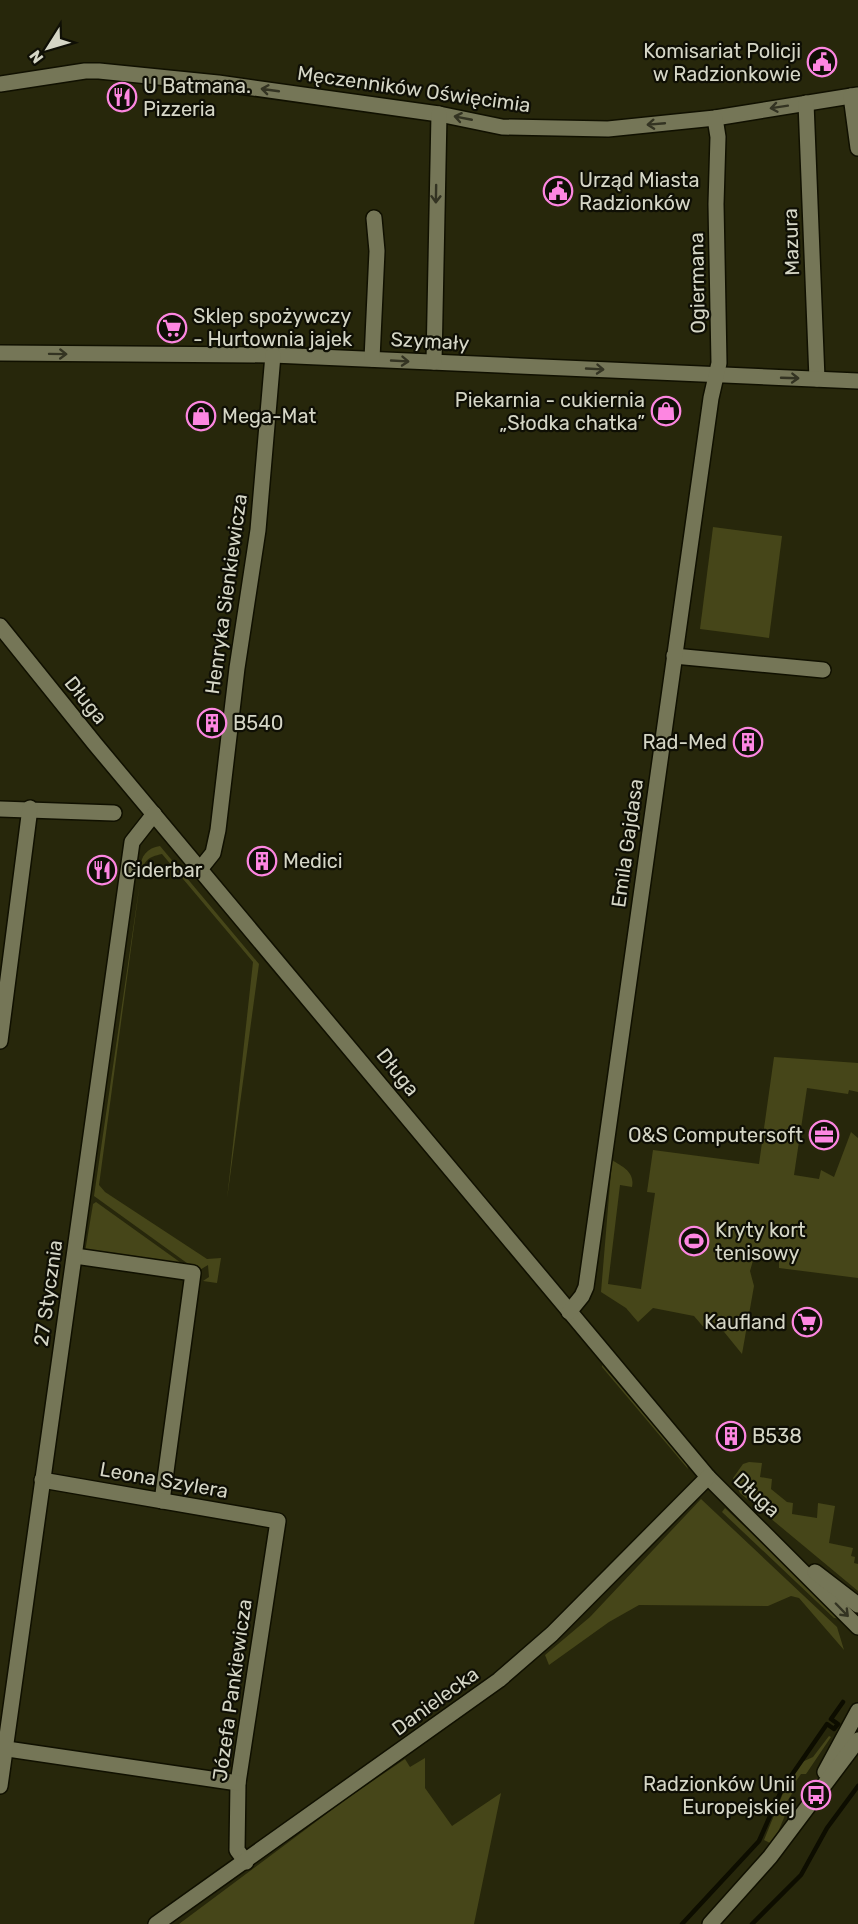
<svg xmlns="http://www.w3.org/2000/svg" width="858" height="1924" viewBox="0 0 858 1924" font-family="Rubik,sans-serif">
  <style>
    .green { fill: #464619 }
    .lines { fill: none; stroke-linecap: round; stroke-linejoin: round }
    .stream { stroke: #0d0d00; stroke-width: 4.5 }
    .minor-casing { stroke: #101000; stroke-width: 18 }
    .minor { stroke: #757657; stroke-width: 15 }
    .oneway { stroke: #332 }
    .labels { text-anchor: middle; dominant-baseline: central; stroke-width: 4.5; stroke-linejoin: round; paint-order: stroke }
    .poi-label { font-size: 20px; fill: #d5d6c6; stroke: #0f0f05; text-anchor: start }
    .street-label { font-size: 20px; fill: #d5d6c6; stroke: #0f0f05 }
  </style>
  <rect width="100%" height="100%" fill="#27270b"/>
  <!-- green -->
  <g class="green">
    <path d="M713,527L782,536L769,638L700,629Z"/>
    <path d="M160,846L259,964L227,1199L253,962L162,854C148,857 144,860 141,875C138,860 145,848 160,846Z"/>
    <path d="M140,882L99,1185L105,1192L207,1259L221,1258L217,1283L203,1281L209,1277L208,1265L198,1271L94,1196Z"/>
    <path d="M774,1057L858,1063V1092L849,1090L848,1094L807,1088L794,1175L819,1179L821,1170L834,1177L851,1132L858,1138V1278L779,1268V1259L754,1257L750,1271L754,1286L742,1354L716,1322L706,1330L694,1316L653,1308L638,1322L626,1308L601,1292L612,1160C623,1167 635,1172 632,1187L620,1185L608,1284L641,1289L655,1193L647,1192L653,1150L759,1164Z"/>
    <path d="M96,1202L184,1265L85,1252L93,1204Z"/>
    <path d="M602,1365L686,1463L688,1469L602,1367Z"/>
    <path d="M749,1462L762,1463L760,1477L772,1479L771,1489L787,1502L793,1503L792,1514L817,1518L818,1503L835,1506L829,1543L853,1548L851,1556L855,1557L854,1563L858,1564V1591L740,1493L733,1478L743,1464Z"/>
    <path d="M701,1499L837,1627L844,1650L799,1598L791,1596L768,1606L639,1605L609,1622L549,1665L545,1655L590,1617Z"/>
    <path d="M725,1508L842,1619L834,1618L722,1512Z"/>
    <path d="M829,1736L831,1737L806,1774H801L794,1784L795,1789L786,1803L789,1806L778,1832L770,1843L764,1840L786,1786L802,1762L813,1757Z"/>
    <path d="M425,1758V1788L452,1826L501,1793L474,1924H179L349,1797L405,1759L410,1767Z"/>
  </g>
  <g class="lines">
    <!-- stream -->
    <g class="stream">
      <path d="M682,1924L759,1841L782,1789L827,1724L834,1729L838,1724L831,1719L843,1702"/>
      <path d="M752,1924L801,1875L827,1828L858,1786"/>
    </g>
    <!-- minor casing -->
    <g class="minor-casing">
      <g id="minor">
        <path d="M0,84L85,71H99L218,83L439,114L502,127L608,129L715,118L858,95"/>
        <path d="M851,96L858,148"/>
        <path d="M806,103L817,379"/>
        <path d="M0,353L273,355L858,381"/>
        <path d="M372,359L377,251L374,218"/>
        <path d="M434,362L439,114"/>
        <path d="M0,626L95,744L708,1477L858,1627"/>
        <path d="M674,656L823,670"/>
        <path d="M0,809L114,813"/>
        <path d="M201,868L213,853L218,830L237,668L258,530L273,355"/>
        <path d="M0,1041L30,808"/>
        <path d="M75,1256L193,1273L162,1501"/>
        <path d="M569,1312L582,1296L586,1287L711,398L719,363L716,204L718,137L715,118"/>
        <path d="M42,1480L278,1521L238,1783L237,1850L246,1862"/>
        <path d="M815,1572L858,1605"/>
        <path d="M0,1748L238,1783"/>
        <path d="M825,1772L858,1711"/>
        <path d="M0,1786L132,842L154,814"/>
        <path d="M156,1924L499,1680L552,1634L708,1477"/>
        <path d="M710,1924L770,1857L858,1740"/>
      </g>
    </g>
    <!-- minor -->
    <use href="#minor" class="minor"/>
  </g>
  <!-- one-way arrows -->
  <defs><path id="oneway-shaft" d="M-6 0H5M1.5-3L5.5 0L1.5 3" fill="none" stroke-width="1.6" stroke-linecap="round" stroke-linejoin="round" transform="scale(1.5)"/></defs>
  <g class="oneway">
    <use href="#oneway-shaft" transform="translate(270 90) rotate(-172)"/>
    <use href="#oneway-shaft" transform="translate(779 107) rotate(171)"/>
    <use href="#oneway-shaft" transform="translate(463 118) rotate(-169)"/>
    <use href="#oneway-shaft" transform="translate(656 124) rotate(175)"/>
    <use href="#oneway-shaft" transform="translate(436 194) rotate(91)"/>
    <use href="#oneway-shaft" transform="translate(58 354) rotate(1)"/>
    <use href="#oneway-shaft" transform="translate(400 361) rotate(3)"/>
    <use href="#oneway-shaft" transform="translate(595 369) rotate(3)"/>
    <use href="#oneway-shaft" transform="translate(790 378) rotate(2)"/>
    <use href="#oneway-shaft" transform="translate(842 1610) rotate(46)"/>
  </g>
  <!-- icons -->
  <defs>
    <g id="civic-ring" transform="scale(1.5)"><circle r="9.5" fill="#0f0f05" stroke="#fd86e1" stroke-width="1.5"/><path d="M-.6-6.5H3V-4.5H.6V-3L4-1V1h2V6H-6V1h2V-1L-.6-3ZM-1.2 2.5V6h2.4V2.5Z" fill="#fd86e1"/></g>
    <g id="restaurant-ring" transform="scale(1.5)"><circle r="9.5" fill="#0f0f05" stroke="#fd86e1" stroke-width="1.5"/><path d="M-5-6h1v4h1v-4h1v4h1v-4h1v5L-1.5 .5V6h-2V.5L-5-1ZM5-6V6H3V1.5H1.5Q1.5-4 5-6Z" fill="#fd86e1"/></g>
    <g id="supermarket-ring" transform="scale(1.5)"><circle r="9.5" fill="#0f0f05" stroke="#fd86e1" stroke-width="1.5"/><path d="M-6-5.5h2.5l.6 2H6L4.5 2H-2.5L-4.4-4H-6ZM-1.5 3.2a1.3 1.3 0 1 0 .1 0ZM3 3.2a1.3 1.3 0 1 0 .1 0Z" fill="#fd86e1"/></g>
    <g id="shop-ring" transform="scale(1.5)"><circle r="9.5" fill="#0f0f05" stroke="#fd86e1" stroke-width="1.5"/><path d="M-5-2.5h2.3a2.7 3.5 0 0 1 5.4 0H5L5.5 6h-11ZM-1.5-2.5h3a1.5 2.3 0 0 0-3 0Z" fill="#fd86e1"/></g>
    <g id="building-ring" transform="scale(1.5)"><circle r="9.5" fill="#0f0f05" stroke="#fd86e1" stroke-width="1.5"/><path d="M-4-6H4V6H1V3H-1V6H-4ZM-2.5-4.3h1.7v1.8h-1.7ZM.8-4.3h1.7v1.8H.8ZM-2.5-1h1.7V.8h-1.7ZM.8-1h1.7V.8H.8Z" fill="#fd86e1"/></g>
    <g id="office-ring" transform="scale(1.5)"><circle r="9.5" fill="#0f0f05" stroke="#fd86e1" stroke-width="1.5"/><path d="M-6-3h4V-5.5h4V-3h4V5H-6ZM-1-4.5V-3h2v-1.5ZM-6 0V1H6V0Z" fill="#fd86e1"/></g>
    <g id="stadium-ring" transform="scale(1.5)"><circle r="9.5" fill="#0f0f05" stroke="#fd86e1" stroke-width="1.5"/><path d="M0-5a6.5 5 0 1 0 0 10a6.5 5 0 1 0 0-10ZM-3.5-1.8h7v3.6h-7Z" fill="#fd86e1"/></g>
    <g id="bus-ring" transform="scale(1.5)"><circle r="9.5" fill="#0f0f05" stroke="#fd86e1" stroke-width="1.5"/><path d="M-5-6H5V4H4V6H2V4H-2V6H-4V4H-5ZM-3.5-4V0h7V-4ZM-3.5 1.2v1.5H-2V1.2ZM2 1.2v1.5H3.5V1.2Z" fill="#fd86e1"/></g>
  </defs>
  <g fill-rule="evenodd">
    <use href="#civic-ring" x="822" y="62"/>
    <use href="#restaurant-ring" x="122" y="97"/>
    <use href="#civic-ring" x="558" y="191"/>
    <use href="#supermarket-ring" x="172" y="328"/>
    <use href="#shop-ring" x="666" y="411"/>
    <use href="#shop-ring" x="201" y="416"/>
    <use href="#building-ring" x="212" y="723"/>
    <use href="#building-ring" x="748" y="742"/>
    <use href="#building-ring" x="262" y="861"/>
    <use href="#restaurant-ring" x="102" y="870"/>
    <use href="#office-ring" x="824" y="1135"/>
    <use href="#stadium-ring" x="694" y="1241"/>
    <use href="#supermarket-ring" x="807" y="1322"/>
    <use href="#building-ring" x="731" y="1436"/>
    <use href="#bus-ring" x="816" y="1795"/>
  </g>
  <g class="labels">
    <!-- poi labels -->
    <g class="poi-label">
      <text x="801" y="51" text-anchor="end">Komisariat Policji<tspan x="801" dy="23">w Radzionkowie</tspan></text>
      <text x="143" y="86">U Batmana.<tspan x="143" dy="23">Pizzeria</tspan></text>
      <text x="579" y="180">Urząd Miasta<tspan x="579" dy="23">Radzionków</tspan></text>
      <text x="193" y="316">Sklep spożywczy<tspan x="193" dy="23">- Hurtownia jajek</tspan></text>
      <text x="645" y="400" text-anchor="end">Piekarnia - cukiernia<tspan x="645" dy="23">„Słodka chatka”</tspan></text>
      <text x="222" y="416">Mega-Mat</text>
      <text x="233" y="723">B540</text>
      <text x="727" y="742" text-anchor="end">Rad-Med</text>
      <text x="283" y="861">Medici</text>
      <text x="123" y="870">Ciderbar</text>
      <text x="803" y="1135" text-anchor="end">O&amp;S Computersoft</text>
      <text x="715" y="1230">Kryty kort<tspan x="715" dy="23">tenisowy</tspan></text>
      <text x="786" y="1322" text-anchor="end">Kaufland</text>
      <text x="752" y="1436">B538</text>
      <text x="795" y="1784" text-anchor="end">Radzionków Unii<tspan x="795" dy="23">Europejskiej</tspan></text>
    </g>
    <!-- street labels -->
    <g class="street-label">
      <text transform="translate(414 89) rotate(8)">Męczenników Oświęcimia</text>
      <text transform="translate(791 242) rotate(-92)">Mazura</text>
      <text transform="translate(697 283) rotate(-91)">Ogiermana</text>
      <text transform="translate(430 341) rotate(3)">Szymały</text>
      <text transform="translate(226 594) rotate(-82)">Henryka Sienkiewicza</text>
      <text transform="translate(86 700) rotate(51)">Długa</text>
      <text transform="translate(627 843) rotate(-82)">Emila Gajdasa</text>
      <text transform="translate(398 1072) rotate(51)">Długa</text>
      <text transform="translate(48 1293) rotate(-82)">27 Stycznia</text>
      <text transform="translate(164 1480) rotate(10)">Leona Szylera</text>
      <text transform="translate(757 1495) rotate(43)">Długa</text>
      <text transform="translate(232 1690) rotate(-82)">Józefa Pankiewicza</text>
      <text transform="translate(435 1701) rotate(-36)">Danielecka</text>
    </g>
  </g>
  <!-- north arrow -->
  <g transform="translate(48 48) rotate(233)" stroke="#0f0f05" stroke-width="4.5" paint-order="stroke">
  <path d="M0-4.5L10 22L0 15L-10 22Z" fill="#d5d6c6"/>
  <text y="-9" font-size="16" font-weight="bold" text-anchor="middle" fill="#d5d6c6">N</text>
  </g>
</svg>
